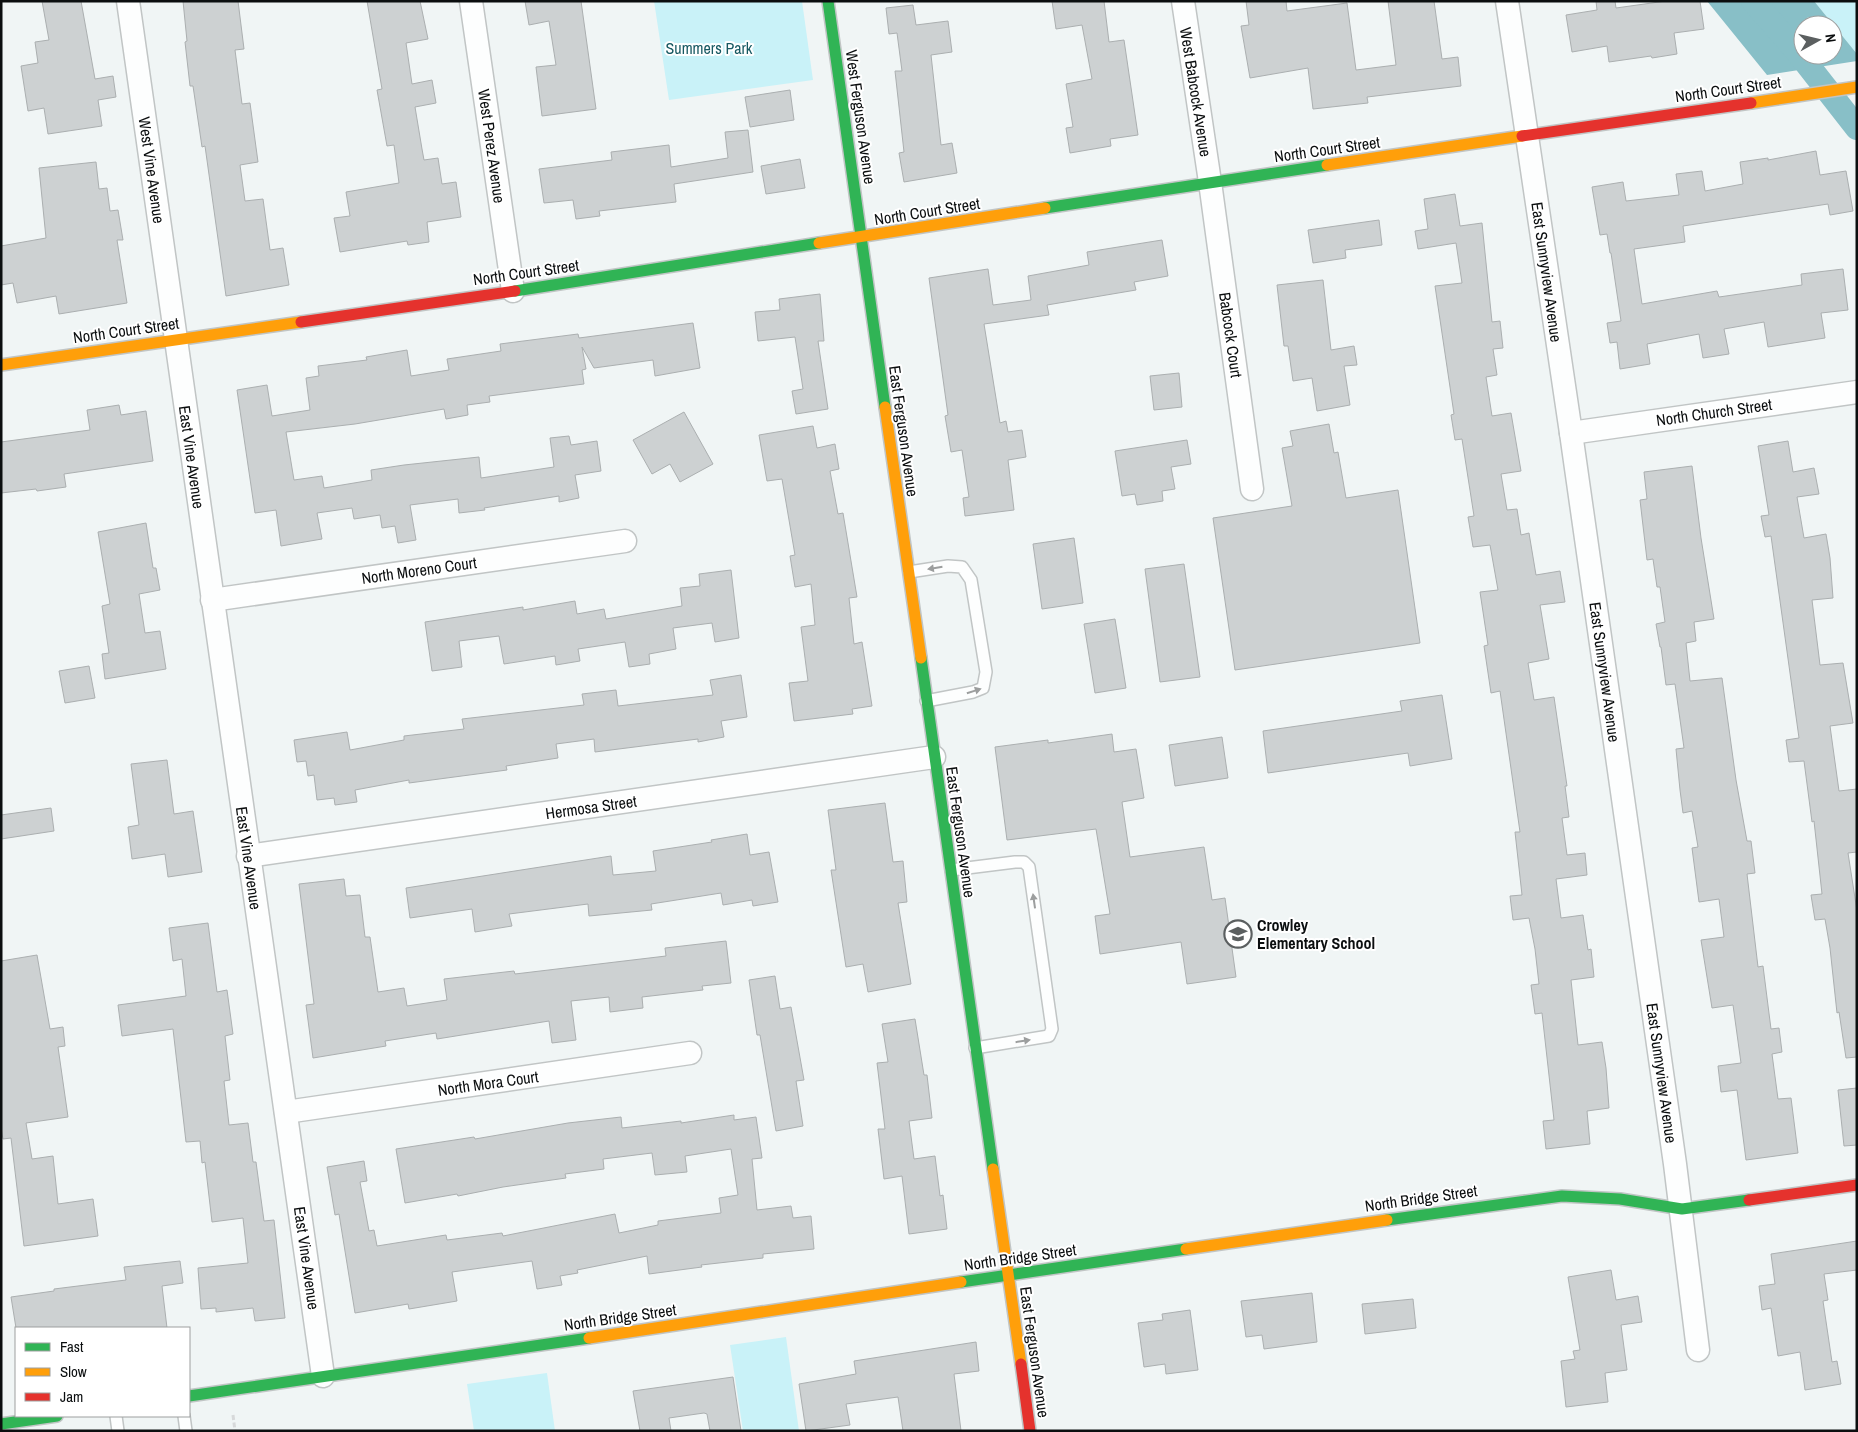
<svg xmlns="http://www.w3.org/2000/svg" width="1858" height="1432" viewBox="0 0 1858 1432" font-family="'Archivo Narrow',sans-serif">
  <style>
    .green { fill: #c9f2f8 }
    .water { fill: #88bfc7; fill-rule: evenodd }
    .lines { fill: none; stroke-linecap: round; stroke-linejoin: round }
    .canal { stroke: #88bfc7; stroke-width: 24 }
    .building { fill: #cdd1d2; stroke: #abafb0 }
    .lane-casing { stroke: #c1c5c5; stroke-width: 14 }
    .street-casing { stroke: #c1c5c5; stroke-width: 25 }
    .fast-casing { stroke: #c1c5c5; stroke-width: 14 }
    .slow-casing { stroke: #c1c5c5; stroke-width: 14 }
    .jam-casing { stroke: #c1c5c5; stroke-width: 14 }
    .path { stroke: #d7d9da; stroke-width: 3; stroke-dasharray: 5 2.5; stroke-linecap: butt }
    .lane { stroke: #fdfefe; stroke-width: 11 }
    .street { stroke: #fdfefe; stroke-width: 22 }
    .fast { stroke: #30b455; stroke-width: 11 }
    .slow { stroke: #ff9f0a; stroke-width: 11 }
    .jam { stroke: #e5322d; stroke-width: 11 }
    .oneway { fill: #9c9e9e }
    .labels { text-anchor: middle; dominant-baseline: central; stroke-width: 4; stroke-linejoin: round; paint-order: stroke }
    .park-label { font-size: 16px; fill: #175962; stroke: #fff }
    .street-label { font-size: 16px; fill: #0b0e0f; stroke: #fff }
    .poi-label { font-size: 16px; font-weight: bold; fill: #0b0e0f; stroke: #fff; text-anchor: start }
  </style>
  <rect width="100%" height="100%" fill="#f0f5f5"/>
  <!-- green -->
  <g class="green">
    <path d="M654,1H802L813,80L669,100Z"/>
    <path d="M1814,1H1857V54Z"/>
    <path d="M786,1337L799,1431H743L730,1345Z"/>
    <path d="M547,1373L555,1431H474L467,1384Z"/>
  </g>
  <!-- water -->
  <path class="water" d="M1707,1H1814L1857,54V61L1767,75ZM1803,25H1833V55H1803Z"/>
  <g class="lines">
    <!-- canal -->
    <path class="canal" d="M1753,1L1796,50L1857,128"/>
  </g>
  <!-- building -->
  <g class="building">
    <path d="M42,1H81L95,79L113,76L116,97L98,100L102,126L48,134L44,108L28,111L21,66L38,63L35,42L49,40Z"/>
    <path d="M183,1H238L244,49L235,50L242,104L250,103L258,162L240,165L245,201L263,199L270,250L283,248L289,285L226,296L205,146L202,147L193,86H190L185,42L187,41Z"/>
    <path d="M367,1H420L428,39L406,43L412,84L432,80L436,103L415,107L422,149L424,160L438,158L442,184L456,182L461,217L427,222L429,242L408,245L407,241L340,252L334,218L350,216L346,192L399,183L394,145L387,146L377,90L382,89Z"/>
    <path d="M525,1H581L596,109L542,116L536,67L556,65L549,21L529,25Z"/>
    <path d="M1052,1H1104L1109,42L1124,40L1138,135L1110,139L1111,146L1070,153L1066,128L1073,127L1066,84L1092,79L1082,25L1056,29Z"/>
    <path d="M1246,1H1286L1287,11L1347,3L1356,70L1396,65L1388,1H1434L1442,59L1458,57L1461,86L1367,97L1368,103L1313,109L1308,68L1250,78L1241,26L1249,25Z"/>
    <path d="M1596,1H1615L1616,8L1666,1H1700L1704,29L1674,33L1677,54L1652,58L1651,56L1609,62L1607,46L1572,52L1566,15L1597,10Z"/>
    <path d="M913,5L916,25L948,21L952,52L931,55L941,145L952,143L957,173L904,182L899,153L904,152L895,71H902L897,33L889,34L886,8Z"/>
    <path d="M790,90L794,120L750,127L745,97Z"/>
    <path d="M748,130L753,172L674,184L676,202L599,211L600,216L576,219L573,200L544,203L539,169L612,160L611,152L669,145L671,167L728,158L725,132Z"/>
    <path d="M1816,151L1820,175L1846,171L1853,211L1830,215L1828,204L1683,226L1685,242L1634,249L1642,304L1717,291L1719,297L1802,285L1801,274L1843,269L1848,310L1821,313L1825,338L1768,347L1764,322L1724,329L1729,354L1703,358L1699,334L1647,344L1650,364L1620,369L1617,342L1610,343L1607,323L1621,321L1611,253H1610L1607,234L1600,235L1592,187L1623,182L1626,201L1679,195L1676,174L1702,171L1705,191L1743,184L1740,162L1768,158V160Z"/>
    <path d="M800,159L805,188L766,194L761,166Z"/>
    <path d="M96,162L99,189L107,188L110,211L118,210L123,240H117L127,303L59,314L56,296L17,303L13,283L1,285V246L46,238L39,168Z"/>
    <path d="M1455,194L1460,226L1482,223L1492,322L1500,321L1503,348L1493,349L1497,375L1486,377L1492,416L1511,413L1521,471L1501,474L1507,510L1517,509L1521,535L1529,533L1536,575L1560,571L1565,602L1540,605L1549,659L1528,663L1534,700L1554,697L1567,786H1565L1569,817L1562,818L1567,855L1585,853L1587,875L1556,879L1561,918L1583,915L1588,950L1591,949L1594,977L1571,980L1578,1045L1602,1042L1606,1068L1609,1108L1587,1111L1590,1144L1546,1149L1543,1121L1554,1120L1542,1013L1535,1014L1531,985L1539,984L1535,949L1529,918L1513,920L1510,896L1522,895L1515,832H1520L1500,691L1491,693L1484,646L1488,645L1480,592L1498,590L1490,545L1473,547L1468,517L1474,516L1462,439L1455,440L1451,415L1454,414L1435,286L1462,283L1456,243L1418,249L1415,231L1428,229L1424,199Z"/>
    <path d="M1379,220L1382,245L1345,250L1346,258L1313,263L1308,230Z"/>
    <path d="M1162,240L1168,276L1134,282L1136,290L1047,305L1049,315L984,324L1000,423L1006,421L1008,432L1022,430L1026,457L1008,460L1014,510L965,516L963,498L969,497L962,450L951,452L945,416L948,415L929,278L988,269L993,305L1031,300L1028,276L1089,265L1087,252Z"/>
    <path d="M1323,280L1331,350L1354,346L1357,365L1344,366L1350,405L1317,411L1312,378L1293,381L1288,346H1284L1277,285Z"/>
    <path d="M820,294L824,341H818L828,409L796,414L792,391L803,389L795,337L758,341L755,312L780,310L779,299Z"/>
    <path d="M693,323L700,368L655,376L653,360L594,368L582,347L586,369L582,370L584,384L489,396L490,402L467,405L468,415L446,419L444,409L355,424L286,432L294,480L322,476L324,488L372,480L371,470L404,465L479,457L481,478L554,467L550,438L569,436L571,445L597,441L601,471L575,475L579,498L559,502V496L484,508L485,510L459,513L458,499L410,505L416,540L398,543L395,526L382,528L380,515L354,519L352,508L317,513L322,539L281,546L276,510L255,513L237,390L267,385L272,416L310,410L306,378L319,376L318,366L367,360L366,357L407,350L411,376L449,370L447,359L501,351L500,344L578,334L579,338Z"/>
    <path d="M1179,373L1182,407L1154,410L1150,376Z"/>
    <path d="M119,405L121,415L146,411L153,461L64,474L66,487L37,491L36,489L1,493V442L90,430L87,410Z"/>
    <path d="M684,412L713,464L680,482L670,464L652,474L633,440Z"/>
    <path d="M1329,424L1334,453L1338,452L1346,498L1398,490L1420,643L1235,670L1213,518L1292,506L1282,448L1293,446L1290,431Z"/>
    <path d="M813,426L817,448L835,444L839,469L830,471L838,514L843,513L857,597L849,598L854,644L862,642L872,706L852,709L853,714L794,721L789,683L808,681L801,627L815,625L811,584L795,587L790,556L795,555L782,479L767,481L759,435Z"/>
    <path d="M1187,440L1191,464L1171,467L1175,489L1162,491L1163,501L1137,505L1135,494L1122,496L1115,451Z"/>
    <path d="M1788,441L1793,472L1814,468L1819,494L1797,497L1804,538L1826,534L1830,558L1833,598L1812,600L1820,665L1843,663L1853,723L1830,726L1839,791L1857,789V852L1848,853L1857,911V1057L1846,1058L1839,1012L1837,1013L1830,948L1825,919L1815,920L1811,895L1822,894L1814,821L1812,822L1804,761L1789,762L1786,740L1799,738L1771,536L1765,537L1761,516L1769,515L1758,446Z"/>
    <path d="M1692,466L1701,538L1714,619L1694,622L1696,641L1686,643L1690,681L1722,678L1736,780L1747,841H1751L1755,873L1747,874L1758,967L1763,966L1771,1029L1779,1028L1782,1052L1772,1054L1778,1099L1791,1098L1798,1153L1746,1160L1737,1090L1721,1092L1718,1066L1741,1063L1733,1005L1712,1008L1701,940L1724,937L1719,899L1699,902L1692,848L1698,847L1692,811L1683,813L1680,790L1676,749L1684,748L1675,684L1666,685L1661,647H1660L1656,624L1665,622L1660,587H1657L1653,559L1647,560L1640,500L1647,499L1644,472Z"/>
    <path d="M146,523L153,568H156L160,590L139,594L145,633L160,631L166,669L105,679L102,654L109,653L102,606L110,604L98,532Z"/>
    <path d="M1074,538L1083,603L1042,609L1033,544Z"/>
    <path d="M1184,564L1200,677L1160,682L1145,569Z"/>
    <path d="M731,570L739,638L715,642L712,623L673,628L676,649L649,654L650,664L629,667L625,642L578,649L580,661L556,665L555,656L504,664L499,636L459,641L462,667L432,671L425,622L523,607V610L575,601L577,614L604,609L606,619L682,606L680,588L700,586L699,574Z"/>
    <path d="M1115,619L1126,688L1095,693L1084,624Z"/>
    <path d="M89,666L95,698L65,703L59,671Z"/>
    <path d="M741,675L747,717L721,721L724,737L698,742V739L595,752L594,739L556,744L558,758L506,766L507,770L409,783V780L355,790L357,802L335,805L334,798L317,800L314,775L308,776L306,761L297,762L294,740L347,732L350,750L404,740V736L464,729L462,719L584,705L582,694L616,690L618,706L713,695L710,680Z"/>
    <path d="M1442,695L1452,759L1410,766L1408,753L1268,773L1263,731L1402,711L1400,701Z"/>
    <path d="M1112,734L1114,752L1136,749L1144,798L1122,802L1130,857L1204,847L1212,900L1225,898L1236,977L1187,984L1181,942L1100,954L1095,916L1110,914L1096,829L1007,840L995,747L1048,740V743Z"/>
    <path d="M1222,737L1228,778L1175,786L1169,745Z"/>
    <path d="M167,760L174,814L193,811L202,872L168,877L165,854L132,859L128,827L139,825L131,764Z"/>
    <path d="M885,803L893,862L903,861L907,902L898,903L911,984L868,992L863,964L846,967L831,870H836L828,810Z"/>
    <path d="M51,808L54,831L1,839V815Z"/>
    <path d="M747,834L750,855L769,852L778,902L753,906L752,900L723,905L721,893L651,904L652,910L589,916L588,904L509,914L512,926L475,932L472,909L410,918L406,888L611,856L613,875L656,871L653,851L712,842L711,840Z"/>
    <path d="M344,879L346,896L360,895L365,937H370L378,992L404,988L407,1006L447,1000L444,979L514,971L515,974L666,956L665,948L726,941L731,983L702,986L703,990L642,997L643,1008L610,1012L609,997L571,1001L576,1040L552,1043L549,1021L437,1039L436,1033L385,1041L386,1046L313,1058L306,1005L314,1004L299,884Z"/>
    <path d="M208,923L217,992L227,990L233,1034L225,1036L230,1080L224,1081L229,1125L248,1123L253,1162H256L264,1221L274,1220L285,1318L255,1321L253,1308L216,1312V1308L201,1309L198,1268L248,1263L243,1218L212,1222L205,1162L202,1163L200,1141L186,1142L173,1029L122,1036L118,1005L186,996L182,959L173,961L169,928Z"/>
    <path d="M37,955L50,1029L63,1027L65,1046L58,1047L68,1117L26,1123L32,1159L53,1156L58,1204L93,1199L98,1236L24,1246L11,1138L3,1139L1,1128V961Z"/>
    <path d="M775,976L780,1009L791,1007L804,1080L796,1081L803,1126L776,1131L760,1035H757L749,980Z"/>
    <path d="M915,1019L924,1075H927L932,1118L909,1121L914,1159L935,1156L940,1196L943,1195L947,1229L909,1234L902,1176L884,1179L878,1129H885L877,1063L888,1062L882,1024Z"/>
    <path d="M1857,1088V1145L1844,1146L1838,1090Z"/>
    <path d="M734,1115V1120L756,1117L762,1158L752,1159L757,1210L791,1206L793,1218L811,1216L814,1249L763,1254V1258L701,1265L702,1267L649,1274L647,1256L577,1270L578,1273L560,1276L562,1285L537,1289L532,1261L452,1272L457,1301L409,1309L408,1304L355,1313L339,1214L335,1215L327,1167L364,1161L367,1181L360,1182L369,1231L374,1230L377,1246L446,1235L447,1240L502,1233L503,1236L615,1214L619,1233L658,1225V1221L721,1213L719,1198L738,1195L731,1149L685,1156L687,1172L655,1175L652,1153L603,1159L604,1169L565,1174L566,1178L503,1187L458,1196L457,1194L405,1203L396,1149L474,1137L475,1139L568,1123L621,1117L622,1128L681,1121V1123Z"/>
    <path d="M1857,1241V1270L1824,1274L1828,1300L1823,1301L1832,1362L1837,1361L1841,1384L1805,1390L1800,1352L1778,1356L1771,1308L1762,1310L1759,1286L1775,1284L1771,1254Z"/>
    <path d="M180,1261L183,1283L162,1286L167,1328H16L11,1297L54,1291V1289L126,1280L124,1267Z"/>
    <path d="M1611,1270L1616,1300L1638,1296L1642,1322L1621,1325L1627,1370L1605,1373L1608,1402L1566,1407L1561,1361L1575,1359L1573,1351L1580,1350L1568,1277Z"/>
    <path d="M1312,1293L1317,1342L1264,1349L1262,1335L1246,1337L1241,1301Z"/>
    <path d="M1413,1299L1416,1328L1365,1334L1362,1304Z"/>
    <path d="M1190,1310L1198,1370L1166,1374L1165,1364L1144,1367L1138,1323L1163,1320L1162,1314Z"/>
    <path d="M976,1342L979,1371L954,1374L961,1431H903L898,1397L846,1404L850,1425L806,1431L799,1384L856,1374L854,1361Z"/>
    <path d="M733,1377L741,1431H710L707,1414L704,1413L669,1418L671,1431H640L633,1391Z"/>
  </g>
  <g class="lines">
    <!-- lane casing -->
    <g class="lane-casing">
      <g id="lane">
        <path d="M909,572L948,566L962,567L971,580L986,672L983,688L973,692L926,701"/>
        <path d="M951,870L1015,862H1024L1029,867L1052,1029L1049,1036L975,1048"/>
        <path d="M116,1416L118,1431"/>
        <path d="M184,1416L186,1431"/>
      </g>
    </g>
    <!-- street casing -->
    <g class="street-casing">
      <g id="street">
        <path d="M128,1L323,1376"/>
        <path d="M471,1L513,291"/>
        <path d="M1183,1L1210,182L1252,489"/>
        <path d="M1507,1L1571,433L1675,1164L1698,1350"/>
        <path d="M1571,433L1857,392"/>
        <path d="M212,600L625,541"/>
        <path d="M248,856L934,757"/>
        <path d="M286,1112L690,1053"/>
      </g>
    </g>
    <!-- fast casing -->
    <g class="fast-casing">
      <g id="fast">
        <path d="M828,1L885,407"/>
        <path d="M1045,208L1327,165"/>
        <path d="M515,291L819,243"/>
        <path d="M921,658L993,1169"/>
        <path d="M1387,1220L1562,1196L1620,1199L1682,1209L1749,1200"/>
        <path d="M961,1282L1186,1249"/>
        <path d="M189,1396L589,1338"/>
        <path d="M1,1424L57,1416"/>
      </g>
    </g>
    <!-- slow casing -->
    <g class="slow-casing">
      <g id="slow">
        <path d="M1751,103L1857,87"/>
        <path d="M1327,165L1522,136"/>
        <path d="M819,243L1045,208"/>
        <path d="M1,365L301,322"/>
        <path d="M885,407L921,658"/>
        <path d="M993,1169L1021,1364"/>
        <path d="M1186,1249L1387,1220"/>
        <path d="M589,1338L961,1282"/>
      </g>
    </g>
    <!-- jam casing -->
    <g class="jam-casing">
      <g id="jam">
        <path d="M1522,136L1751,103"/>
        <path d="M301,322L515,291"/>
        <path d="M1749,1200L1857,1185"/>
        <path d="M1021,1364L1030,1431"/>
      </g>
    </g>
    <!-- path -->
    <g class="path">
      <path d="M1856,1L1857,2"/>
      <path d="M233,1415L235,1431"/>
    </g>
    <!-- lane -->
    <use href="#lane" class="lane"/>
    <!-- street -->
    <use href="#street" class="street"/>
    <!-- fast -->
    <use href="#fast" class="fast"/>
    <!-- slow -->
    <use href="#slow" class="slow"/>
    <!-- jam -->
    <use href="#jam" class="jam"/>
  </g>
  <!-- one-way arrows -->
  <defs><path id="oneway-solid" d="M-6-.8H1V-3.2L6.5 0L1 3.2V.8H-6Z" transform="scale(1.25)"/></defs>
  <g class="oneway">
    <use href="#oneway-solid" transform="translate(935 568) rotate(171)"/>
    <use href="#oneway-solid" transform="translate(974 691) rotate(-18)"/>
    <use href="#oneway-solid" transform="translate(1034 901) rotate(-98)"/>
    <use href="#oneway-solid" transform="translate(1023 1041) rotate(-9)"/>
  </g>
  <!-- icons -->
  <defs>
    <g id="school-ring" transform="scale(1.4375)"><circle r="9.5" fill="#fff" stroke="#5b5f60" stroke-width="1.5"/><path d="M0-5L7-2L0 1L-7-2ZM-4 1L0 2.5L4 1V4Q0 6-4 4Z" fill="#5b5f60"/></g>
  </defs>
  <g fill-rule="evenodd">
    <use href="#school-ring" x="1238" y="934"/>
  </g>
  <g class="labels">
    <!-- park labels -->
    <g class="park-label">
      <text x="709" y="48">Summers Park</text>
    </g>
    <!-- street labels -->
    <g class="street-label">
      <text transform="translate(1728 89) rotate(-8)">North Court Street</text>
      <text transform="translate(1196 92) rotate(81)">West Babcock Avenue</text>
      <text transform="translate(861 117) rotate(82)">West Ferguson Avenue</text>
      <text transform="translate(492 146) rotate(82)">West Perez Avenue</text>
      <text transform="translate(1327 149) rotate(-8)">North Court Street</text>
      <text transform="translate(152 170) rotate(82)">West Vine Avenue</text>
      <text transform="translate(927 211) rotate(-9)">North Court Street</text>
      <text transform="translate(526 272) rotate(-8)">North Court Street</text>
      <text transform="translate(1547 272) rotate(82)">East Sunnyview Avenue</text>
      <text transform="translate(126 330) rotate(-8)">North Court Street</text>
      <text transform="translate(1231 335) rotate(82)">Babcock Court</text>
      <text transform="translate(1714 412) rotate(-8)">North Church Street</text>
      <text transform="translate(904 431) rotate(82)">East Ferguson Avenue</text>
      <text transform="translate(192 457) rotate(82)">East Vine Avenue</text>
      <text transform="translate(419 570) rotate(-8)">North Moreno Court</text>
      <text transform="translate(1605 672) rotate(82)">East Sunnyview Avenue</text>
      <text transform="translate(591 807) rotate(-8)">Hermosa Street</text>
      <text transform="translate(961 832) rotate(82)">East Ferguson Avenue</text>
      <text transform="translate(249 858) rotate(82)">East Vine Avenue</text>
      <text transform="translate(1662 1073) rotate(82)">East Sunnyview Avenue</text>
      <text transform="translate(488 1083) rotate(-8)">North Mora Court</text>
      <text transform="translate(1421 1198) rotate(-8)">North Bridge Street</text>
      <text transform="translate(1020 1257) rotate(-8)">North Bridge Street</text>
      <text transform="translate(307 1258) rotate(82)">East Vine Avenue</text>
      <text transform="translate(620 1317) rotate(-8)">North Bridge Street</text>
      <text transform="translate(1035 1352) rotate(82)">East Ferguson Avenue</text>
    </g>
    <!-- poi labels -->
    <g class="poi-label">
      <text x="1257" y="925">Crowley<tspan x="1257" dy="18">Elementary School</tspan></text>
    </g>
  </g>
  <!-- border -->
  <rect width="1858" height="1432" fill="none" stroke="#0b0e0f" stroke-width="5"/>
  <!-- legend -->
  <rect x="15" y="1327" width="175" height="90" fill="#ffffff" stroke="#9d9f9f"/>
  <rect x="25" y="1343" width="25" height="8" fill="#30b455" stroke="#9d9f9f"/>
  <text x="60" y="1352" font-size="15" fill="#0b0e0f">Fast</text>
  <rect x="25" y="1368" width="25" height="8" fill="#ff9f0a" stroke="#9d9f9f"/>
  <text x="60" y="1377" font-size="15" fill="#0b0e0f">Slow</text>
  <rect x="25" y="1393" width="25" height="8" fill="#e5322d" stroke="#9d9f9f"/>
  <text x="60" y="1402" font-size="15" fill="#0b0e0f">Jam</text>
  <!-- north arrow -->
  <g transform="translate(1818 40) rotate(82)"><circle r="24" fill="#ffffff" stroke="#9d9f9f"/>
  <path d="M0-4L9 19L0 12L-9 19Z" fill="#5b5f60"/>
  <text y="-8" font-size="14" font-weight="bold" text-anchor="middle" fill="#0b0e0f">N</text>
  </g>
</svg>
